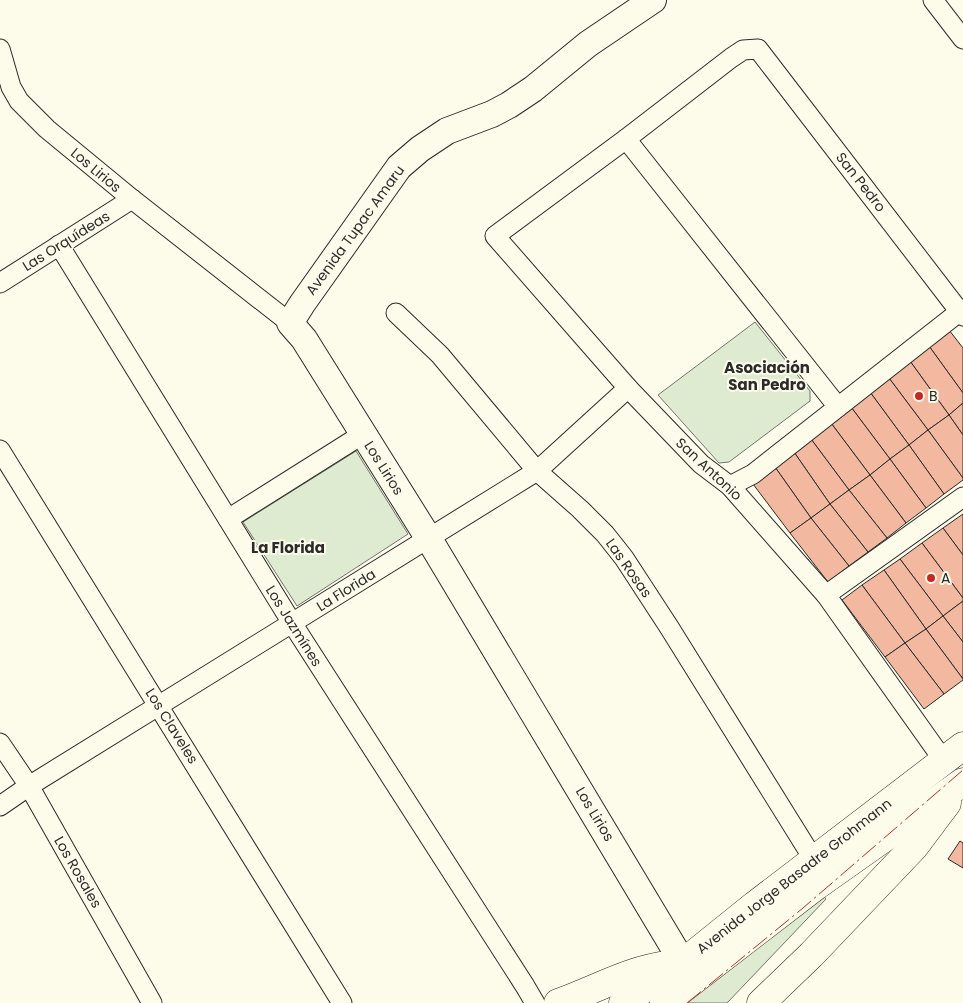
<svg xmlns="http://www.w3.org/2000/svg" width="963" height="1003" viewBox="0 0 963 1003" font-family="Poppins,sans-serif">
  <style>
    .green { fill: #deebd1; stroke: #74746e }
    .building { fill: #f2b8a0; stroke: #2b2b2b }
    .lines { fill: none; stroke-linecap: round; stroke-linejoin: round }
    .street-casing { stroke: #2b2b2b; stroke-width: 21 }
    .secondary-casing { stroke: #2b2b2b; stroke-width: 28 }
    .highway-casing { stroke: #2b2b2b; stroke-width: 29 }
    .street { stroke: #fdfbea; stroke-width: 19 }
    .secondary { stroke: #fdfbea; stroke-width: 26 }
    .highway { stroke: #fdfbea; stroke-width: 28 }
    .power { stroke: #c62828; stroke-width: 1; stroke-dasharray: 18 4 2.5 4; stroke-linecap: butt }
    .poi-dot { fill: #c62828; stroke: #fdfbea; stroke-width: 2 }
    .labels { text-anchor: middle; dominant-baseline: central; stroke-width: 4; stroke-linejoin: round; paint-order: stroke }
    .street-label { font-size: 14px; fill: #2b2b2b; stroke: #fdfbea }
    .poi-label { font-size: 14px; fill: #2b2b2b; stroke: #fdfbea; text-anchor: start }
    .neighbourhood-label { font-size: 15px; font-weight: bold; fill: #2b2b2b; stroke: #fdfbea }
  </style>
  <rect width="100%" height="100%" fill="#fdfbea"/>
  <!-- green -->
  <g class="green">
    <path d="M755,322L810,391V401L729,462L719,463L658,395Z"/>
    <path d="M356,451L408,534L297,606L243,522Z"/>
    <path d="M817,888L826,899L727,1003H680Z"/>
  </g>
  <!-- building -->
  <g class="building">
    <path d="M949,330L963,348V393L929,346Z"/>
    <path d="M929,346L963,393V403L949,415L910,361Z"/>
    <path d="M910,361L949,415L928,430L889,378Z"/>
    <path d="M889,378L928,430L909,445L870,392Z"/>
    <path d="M870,392L909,445L890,459L851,407Z"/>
    <path d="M963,403V435L949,415Z"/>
    <path d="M851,407L890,459L870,475L831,423Z"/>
    <path d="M949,415L963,435V478L928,430Z"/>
    <path d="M831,423L870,475L849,490L811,439Z"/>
    <path d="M928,430L963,478V480L944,494L909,445Z"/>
    <path d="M811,439L849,490L830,504L794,452Z"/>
    <path d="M909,445L944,494L926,508L890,459Z"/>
    <path d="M794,452L830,504L811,518L775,467Z"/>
    <path d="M890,459L926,508L906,523L870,475Z"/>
    <path d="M775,467L811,518L790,533L753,484Z"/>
    <path d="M870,475L906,523L887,538L849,490Z"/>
    <path d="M849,490L887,538L868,552L830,504Z"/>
    <path d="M830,504L868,552L849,566L811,518Z"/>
    <path d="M963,514V555L943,528Z"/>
    <path d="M811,518L849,566L828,582L790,533Z"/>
    <path d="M943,528L963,555V598L922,543Z"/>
    <path d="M922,543L963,598V601L943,616L900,559Z"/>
    <path d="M900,559L943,616L926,629L884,570Z"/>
    <path d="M884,570L926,629L905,643L862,585Z"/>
    <path d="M862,585L905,643L885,657L842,600Z"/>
    <path d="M963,601V642L943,616Z"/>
    <path d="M943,616L963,642V679L926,629Z"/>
    <path d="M926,629L963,679V680L944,694L905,643Z"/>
    <path d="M905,643L944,694L924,709L885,657Z"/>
    <path d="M960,841L963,843V868L948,859Z"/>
  </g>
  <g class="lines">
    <!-- street casing -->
    <g class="street-casing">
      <g id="street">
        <path d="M933,0L963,39"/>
        <path d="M0,49L11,87L19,101L47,129L132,199L290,323"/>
        <path d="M626,139L838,407"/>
        <path d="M59,245L292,623L525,986L535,1003"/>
        <path d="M0,283L132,199"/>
        <path d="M396,313L440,355L537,471L580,509L605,534L624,558L669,627L814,860"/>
        <path d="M0,450L342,1003"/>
        <path d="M730,486L753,474L963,309"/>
        <path d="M228,519L363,434"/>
        <path d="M826,595L963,497"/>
        <path d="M0,743L29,786L152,1003"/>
        <path d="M944,761L826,595L730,486L701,464L628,388L495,236L626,139L731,58L743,50L758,49L963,316"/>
        <path d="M0,806L29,786L537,471L628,388"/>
      </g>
    </g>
    <!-- secondary casing -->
    <g class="secondary-casing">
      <path id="secondary" d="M653,0L588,44L533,89L509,105L492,114L447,131L420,149L399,167L302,304L290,323L304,339L429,539L683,963"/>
    </g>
    <!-- highway casing -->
    <g class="highway-casing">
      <g id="highway">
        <path d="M558,1003C595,990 630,969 669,965"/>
        <path d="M623,1003L683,963L755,905L963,746"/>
        <path d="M664,1003L816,886L963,782"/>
        <path d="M761,1003L811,955L914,847L947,803"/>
      </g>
    </g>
    <!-- street -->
    <use href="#street" class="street"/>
    <!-- secondary -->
    <use href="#secondary" class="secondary"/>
    <!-- highway -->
    <use href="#highway" class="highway"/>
    <!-- power -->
    <path class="power" d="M687,1003L803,908L963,770"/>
  </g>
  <!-- markers -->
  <g class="poi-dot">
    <circle cx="919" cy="396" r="5"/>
    <circle cx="931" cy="578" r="5"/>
  </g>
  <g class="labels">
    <!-- street labels -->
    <g class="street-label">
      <text transform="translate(96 170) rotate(40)">Los Lirios</text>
      <text transform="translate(861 182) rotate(52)">San Pedro</text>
      <text transform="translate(355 230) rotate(-54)">Avenida Tupac Amaru</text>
      <text transform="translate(66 241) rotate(-32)">Las Orquídeas</text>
      <text transform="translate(384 468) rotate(58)">Los Lirios</text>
      <text transform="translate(709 469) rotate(43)">San Antonio</text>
      <text transform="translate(629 568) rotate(55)">Las Rosas</text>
      <text transform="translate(346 590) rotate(-32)">La Florida</text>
      <text transform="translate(294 626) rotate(58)">Los Jazmínes</text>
      <text transform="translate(172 726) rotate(58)">Los Claveles</text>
      <text transform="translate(595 814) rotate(59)">Los Lirios</text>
      <text transform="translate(78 872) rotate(60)">Los Rosales</text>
      <text transform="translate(794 876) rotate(-38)">Avenida Jorge Basadre Grohmann</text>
    </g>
    <!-- poi labels -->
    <g class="poi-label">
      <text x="929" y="396">B</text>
      <text x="941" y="578">A</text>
    </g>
    <!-- neighbourhood labels -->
    <g class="neighbourhood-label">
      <text x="767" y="367">Asociación<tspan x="767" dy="17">San Pedro</tspan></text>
      <text x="288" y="547">La Florida</text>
    </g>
  </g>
</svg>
